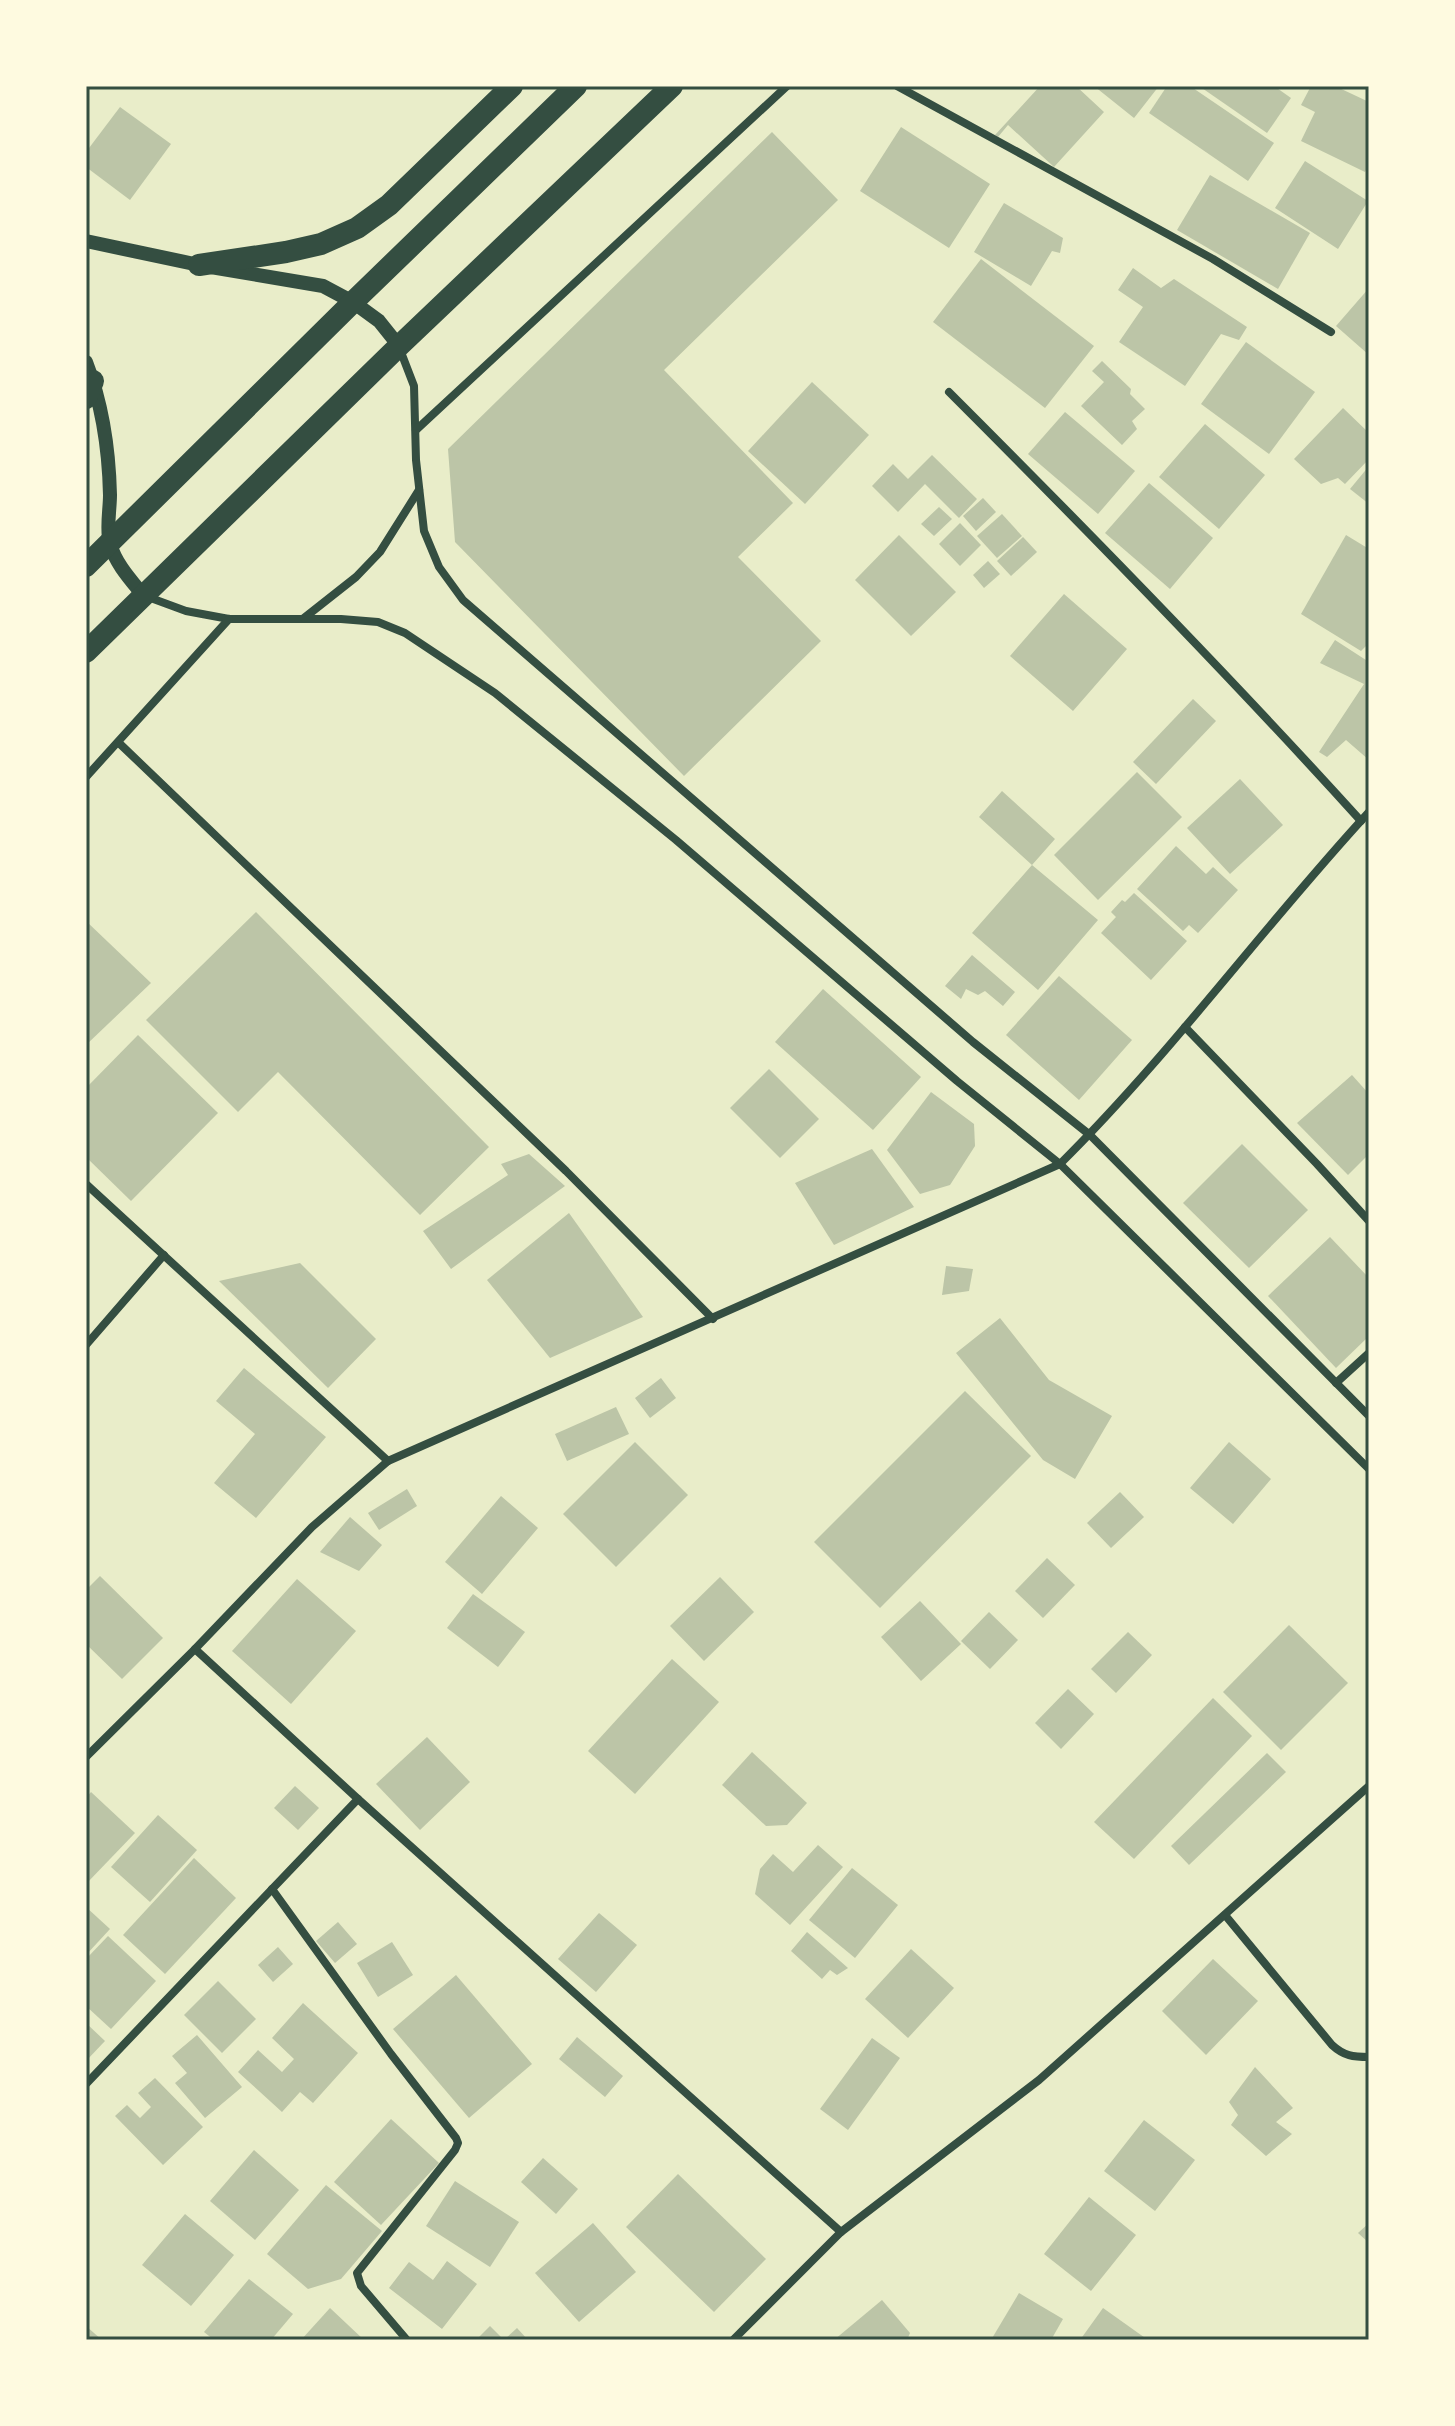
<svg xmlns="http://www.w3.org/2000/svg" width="1455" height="2426" viewBox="0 0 1455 2426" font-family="Cabin,sans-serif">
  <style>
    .building { fill: #bcc5a7 }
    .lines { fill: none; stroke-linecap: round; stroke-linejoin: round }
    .minor { stroke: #344e41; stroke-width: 8 }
    .tertiary { stroke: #344e41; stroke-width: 14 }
    .trunk { stroke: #344e41; stroke-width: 22 }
    .neatline { fill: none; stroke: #344e41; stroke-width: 3 }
  </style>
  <rect width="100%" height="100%" fill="#e9edc9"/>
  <!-- building -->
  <g class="building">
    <path d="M1040,86H1076L1104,112L1054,167L1008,125L998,137L995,135Z"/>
    <path d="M1094,86H1159L1134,118Z"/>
    <path d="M1167,86H1190L1274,143L1248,181L1149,113Z"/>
    <path d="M1199,86H1274L1291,98L1267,133Z"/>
    <path d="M1311,86H1335L1369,102V164L1365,172L1301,141L1315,112L1301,105Z"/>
    <path d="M120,107L171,144L130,200L86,167V152Z"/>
    <path d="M901,127L990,184L949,248L860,191Z"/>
    <path d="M772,132L838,200L664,370L793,503L738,557L821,641L684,776L455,542L448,449Z"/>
    <path d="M1305,161L1368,201L1338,249L1275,208Z"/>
    <path d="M1210,175L1310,233L1278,289L1177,230Z"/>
    <path d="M1004,203L1063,238L1060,253L1052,251L1031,286L974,252Z"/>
    <path d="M981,259L1094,346L1045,408L933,322Z"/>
    <path d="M1133,268L1161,288L1174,279L1247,327L1239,340L1221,334L1185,386L1119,342L1143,307L1118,290Z"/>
    <path d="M1369,288V355L1336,326Z"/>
    <path d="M1246,342L1315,392L1269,454L1201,404Z"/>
    <path d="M1102,361L1131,389L1130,394L1145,409L1132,421L1137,429L1122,445L1081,406L1104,382L1092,371Z"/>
    <path d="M812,382L869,435L805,504L748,451Z"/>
    <path d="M1343,408L1369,433V459L1345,484L1338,478L1321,484L1294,459Z"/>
    <path d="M1065,412L1135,471L1098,514L1028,454Z"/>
    <path d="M1205,424L1265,475L1219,529L1159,477Z"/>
    <path d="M932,455L977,499L959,518L925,484L898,512L872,486L893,464L908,479Z"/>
    <path d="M1369,466V504L1350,489Z"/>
    <path d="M1149,483L1213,538L1170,589L1105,533Z"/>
    <path d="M983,498L996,512L976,531L963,516Z"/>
    <path d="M939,507L952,519L934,536L921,524Z"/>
    <path d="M1002,514L1022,536L997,558L977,536Z"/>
    <path d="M960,523L981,545L960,566L939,544Z"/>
    <path d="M899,535L956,592L911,636L855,580Z"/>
    <path d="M1346,535L1369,549V643L1361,651L1301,614Z"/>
    <path d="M1023,537L1037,552L1011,576L997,561Z"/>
    <path d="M988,561L1000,574L984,588L973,575Z"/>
    <path d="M1064,594L1127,649L1073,711L1010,656Z"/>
    <path d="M1335,640L1369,662V760L1346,740L1327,757L1319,752L1364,684L1320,663Z"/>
    <path d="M1193,699L1216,721L1156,784L1133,762Z"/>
    <path d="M1137,772L1182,817L1098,900L1054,855Z"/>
    <path d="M1240,779L1283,825L1230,874L1187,828Z"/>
    <path d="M1002,791L1055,839L1032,865L1098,920L1038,990L972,933L1032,865L979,817Z"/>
    <path d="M1176,846L1206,874L1213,867L1238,890L1198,933L1189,925L1183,931L1137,889Z"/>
    <path d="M1134,893L1187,941L1151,980L1101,933L1116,917L1111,912L1122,900L1125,902Z"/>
    <path d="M256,912L489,1147L420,1215L278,1072L238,1112L146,1020Z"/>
    <path d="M86,921L151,983L86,1045Z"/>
    <path d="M972,955L1015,992L1003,1006L985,991L978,995L966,989L961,999L945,986Z"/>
    <path d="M1059,976L1132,1040L1079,1100L1006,1035Z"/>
    <path d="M823,989L921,1077L873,1130L775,1042Z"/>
    <path d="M138,1035L218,1113L131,1201L86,1157V1088Z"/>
    <path d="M769,1069L819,1119L780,1158L730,1108Z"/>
    <path d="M1352,1075L1369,1094V1154L1348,1175L1297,1123Z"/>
    <path d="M931,1092L974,1124L975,1146L950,1185L920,1194L887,1150Z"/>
    <path d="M1242,1144L1308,1210L1249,1268L1183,1203Z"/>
    <path d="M872,1149L914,1207L834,1245L795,1183Z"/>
    <path d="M529,1154L565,1186L451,1269L423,1231L508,1175L501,1164Z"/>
    <path d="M569,1213L643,1317L550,1358L487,1280Z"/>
    <path d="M1330,1237L1369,1278V1336L1336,1368L1268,1296Z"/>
    <path d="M300,1263L376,1339L328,1388L219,1281Z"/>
    <path d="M946,1266L973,1269L969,1291L942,1295Z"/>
    <path d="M1000,1318L1049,1380L1112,1416L1075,1479L1043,1460L956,1353Z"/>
    <path d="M244,1368L326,1437L256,1518L214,1483L255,1434L216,1401Z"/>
    <path d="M661,1378L676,1398L650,1418L635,1398Z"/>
    <path d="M965,1391L1031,1456L880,1608L814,1542Z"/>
    <path d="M616,1407L629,1434L567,1461L555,1434Z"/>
    <path d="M635,1442L688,1495L616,1567L563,1514Z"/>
    <path d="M1229,1442L1271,1479L1233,1524L1190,1488Z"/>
    <path d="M407,1489L417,1506L379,1530L368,1513Z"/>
    <path d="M1120,1492L1144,1517L1111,1548L1087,1523Z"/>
    <path d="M501,1496L538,1528L482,1594L445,1562Z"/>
    <path d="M350,1517L382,1545L359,1571L320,1552Z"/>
    <path d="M1047,1558L1075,1585L1043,1618L1015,1591Z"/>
    <path d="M100,1576L163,1638L122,1679L86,1644V1590Z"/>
    <path d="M720,1577L754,1612L704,1661L670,1626Z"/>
    <path d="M297,1579L356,1631L291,1704L232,1651Z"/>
    <path d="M473,1594L525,1632L498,1667L447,1628Z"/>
    <path d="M920,1601L961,1644L921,1681L881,1637Z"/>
    <path d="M989,1612L1018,1640L990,1669L961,1641Z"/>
    <path d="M1289,1625L1348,1683L1281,1750L1223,1692Z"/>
    <path d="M1128,1632L1152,1655L1116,1693L1091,1669Z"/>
    <path d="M672,1659L719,1702L635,1794L588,1751Z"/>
    <path d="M1068,1689L1094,1714L1061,1749L1035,1723Z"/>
    <path d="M1213,1698L1252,1736L1134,1859L1094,1822Z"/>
    <path d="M427,1737L470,1782L420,1830L376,1784Z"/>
    <path d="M752,1752L807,1803L787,1825L766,1826L722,1785Z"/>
    <path d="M1267,1753L1286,1772L1189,1865L1171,1846Z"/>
    <path d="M295,1786L319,1808L298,1830L274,1808Z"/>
    <path d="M91,1792L135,1833L86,1884V1798Z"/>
    <path d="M158,1815L197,1850L150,1902L111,1867Z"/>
    <path d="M818,1845L843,1867L790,1925L755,1894L760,1869L773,1854L793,1872Z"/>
    <path d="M194,1858L236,1898L165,1974L123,1935Z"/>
    <path d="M852,1868L898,1905L855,1958L809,1920Z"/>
    <path d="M86,1907L110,1929L86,1955Z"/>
    <path d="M599,1913L637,1945L596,1992L558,1959Z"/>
    <path d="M338,1922L357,1944L335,1963L316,1941Z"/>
    <path d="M807,1932L848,1968L837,1975L830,1970L822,1979L791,1951Z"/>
    <path d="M108,1936L156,1981L111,2029L86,2006V1959Z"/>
    <path d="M392,1942L413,1975L378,1997L357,1963Z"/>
    <path d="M278,1947L293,1964L273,1982L258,1965Z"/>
    <path d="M911,1949L954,1988L908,2038L865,1999Z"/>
    <path d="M1213,1959L1258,2001L1206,2055L1162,2011Z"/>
    <path d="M456,1975L532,2064L469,2118L393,2029Z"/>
    <path d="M218,1981L256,2019L222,2053L184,2015Z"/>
    <path d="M303,2003L358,2053L313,2103L300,2092L282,2112L238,2072L258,2050L282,2072L294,2059L272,2038Z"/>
    <path d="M86,2023L105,2041L86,2061Z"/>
    <path d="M197,2035L242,2087L205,2118L175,2083L187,2073L172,2056Z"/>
    <path d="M577,2037L623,2076L605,2097L559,2059Z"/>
    <path d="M872,2038L900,2058L848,2130L820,2109Z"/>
    <path d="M1255,2067L1293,2108L1276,2122L1292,2134L1266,2156L1231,2125L1238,2115L1229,2102Z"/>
    <path d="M155,2078L203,2127L163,2165L115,2116L127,2105L140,2118L151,2107L138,2093Z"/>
    <path d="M391,2119L439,2163L381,2225L334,2182Z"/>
    <path d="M1144,2120L1195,2160L1155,2211L1104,2171Z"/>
    <path d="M254,2150L299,2190L255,2240L210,2201Z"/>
    <path d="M543,2158L578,2189L556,2214L521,2182Z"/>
    <path d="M678,2174L766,2259L714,2312L626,2227Z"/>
    <path d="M455,2181L519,2222L490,2267L426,2226Z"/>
    <path d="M326,2185L382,2231L341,2279L308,2289L267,2254Z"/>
    <path d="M1089,2197L1136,2235L1091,2291L1044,2254Z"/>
    <path d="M185,2214L234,2255L191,2306L142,2265Z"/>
    <path d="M593,2223L636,2272L579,2322L535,2273Z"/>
    <path d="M1369,2223V2243L1358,2233Z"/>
    <path d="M447,2261L477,2284L442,2329L389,2288L409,2262L433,2280Z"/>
    <path d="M249,2279L293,2314L271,2340H214L204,2332Z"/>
    <path d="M1019,2293L1063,2319L1051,2340H991Z"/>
    <path d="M882,2300L910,2333L907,2340H834Z"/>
    <path d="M330,2308L364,2340H301Z"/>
    <path d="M1103,2308L1148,2340H1080Z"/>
    <path d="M86,2326L102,2340H86Z"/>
    <path d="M490,2326L504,2340H476Z"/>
    <path d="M517,2328L528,2340H504Z"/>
  </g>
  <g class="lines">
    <!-- minor -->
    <g class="minor">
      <path d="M897,86L1213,259L1331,332"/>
      <path d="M399,347L414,386L416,460L424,531L439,567L463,600L973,1042L1090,1135L1369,1416"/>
      <path d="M949,392C1089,532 1228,674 1361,821"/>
      <path d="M416,430L787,86"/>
      <path d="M148,597L186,611L229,619H341L378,622L405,633L495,693L676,840L957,1081L1060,1164L1369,1469"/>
      <path d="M304,618L356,577L380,552L419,490"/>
      <path d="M119,743L566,1171L713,1319"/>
      <path d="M86,777L229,619"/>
      <path d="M1185,1027L1317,1164L1369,1221"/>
      <path d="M86,1184L388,1461"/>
      <path d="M86,1345L164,1255"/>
      <path d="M1336,1383L1369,1353"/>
      <path d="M195,1649L358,1799L841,2232"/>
      <path d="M86,1757L195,1649L312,1527L388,1461L1060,1164C1171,1054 1263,927 1369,812"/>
      <path d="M272,1889L391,2054L456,2138L458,2143L455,2150L357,2273L361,2286L407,2340"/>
      <path d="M1225,1915L1332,2045C1344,2056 1353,2057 1369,2057"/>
      <path d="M86,2084L358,1799"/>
      <path d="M733,2340L841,2232L1039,2080L1369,1786"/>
    </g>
    <!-- tertiary -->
    <g class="tertiary">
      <path d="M86,241L199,265L323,286L353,302L379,321L399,346"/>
      <path d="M86,362C102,403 109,451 110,495C110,510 106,529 110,544C116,564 130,579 143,595"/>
    </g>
    <!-- trunk -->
    <g class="trunk">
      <path d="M199,265L286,252L321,244L357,228L389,205L512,86"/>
      <path d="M86,398L93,381"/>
      <path d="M86,566L353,302L576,86"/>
      <path d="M86,652L399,346L672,86"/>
    </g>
  </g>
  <!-- border -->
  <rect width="1455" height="2426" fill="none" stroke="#fefae0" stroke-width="176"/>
  <rect x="88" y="88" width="1279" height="2250" class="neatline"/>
</svg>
